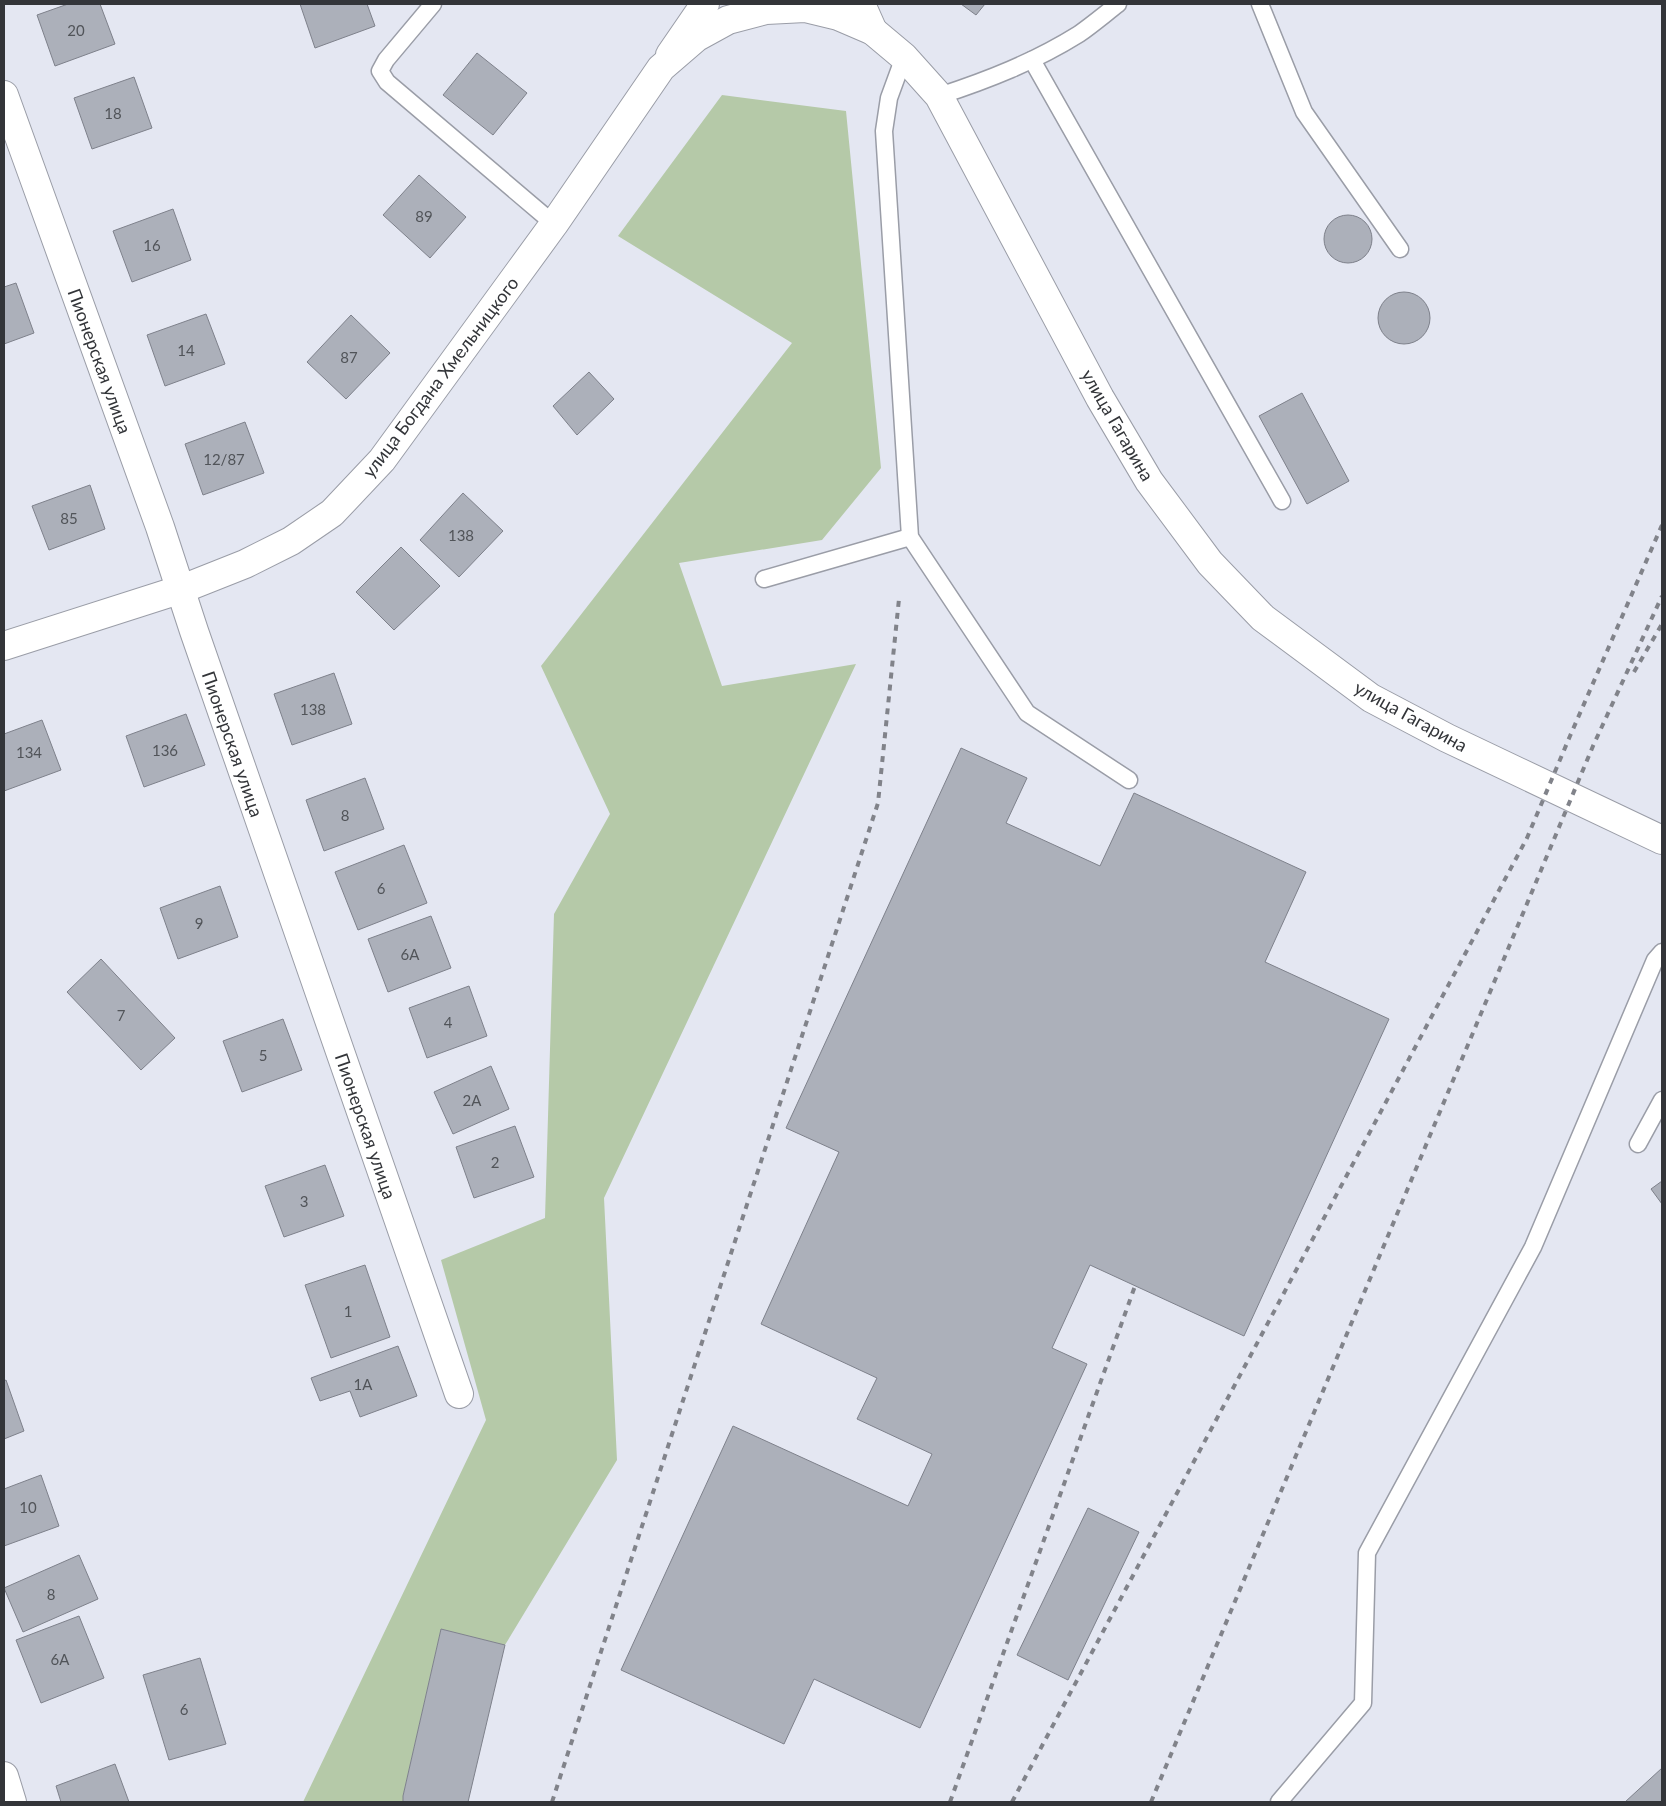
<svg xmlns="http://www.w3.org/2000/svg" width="1666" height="1806" viewBox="0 0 1666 1806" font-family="Lato,sans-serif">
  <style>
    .green { fill: #b5c9a8 }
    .building { fill: #acb0ba; stroke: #7e818b }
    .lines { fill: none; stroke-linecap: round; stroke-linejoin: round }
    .service-casing { stroke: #9a9da7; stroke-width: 19 }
    .minor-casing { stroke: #9a9da7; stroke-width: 30 }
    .tertiary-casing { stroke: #9a9da7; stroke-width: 30 }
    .secondary-casing { stroke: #9a9da7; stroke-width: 30 }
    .service { stroke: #fff; stroke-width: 16 }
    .minor { stroke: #fff; stroke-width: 28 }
    .tertiary { stroke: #fff; stroke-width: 28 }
    .secondary { stroke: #fff; stroke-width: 28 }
    .rail { stroke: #81838a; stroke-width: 4; stroke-dasharray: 6 6; stroke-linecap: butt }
    .labels { text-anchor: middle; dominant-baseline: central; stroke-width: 4; stroke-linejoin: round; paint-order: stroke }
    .number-label { font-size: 15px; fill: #515459 }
    .street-label { font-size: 18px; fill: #333539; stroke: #fff }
  </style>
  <rect width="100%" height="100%" fill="#e4e7f2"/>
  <!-- green -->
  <path class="green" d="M722,95L846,111L881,468L822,540L679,563L722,686L856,664L604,1198L617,1460L505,1645L441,1629L403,1796V1802H303L486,1420L441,1260L545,1218L554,914L610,814L541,666L792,343L618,236Z"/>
  <!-- building -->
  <g class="building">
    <path d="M68,4H100L115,44L55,66L37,15Z"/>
    <path d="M300,4H367L375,26L315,48Z"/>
    <path d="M961,4H985L976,15Z"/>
    <path d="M477,53L527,93L493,135L443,95Z"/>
    <path d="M134,77L152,128L92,149L74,98Z"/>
    <path d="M419,175L466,217L430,258L383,215Z"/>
    <path d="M173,209L191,260L132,282L113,231Z"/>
    <circle cx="1348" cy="239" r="24"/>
    <path d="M16,283L34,333L4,344V287Z"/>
    <circle cx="1404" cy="318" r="26"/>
    <path d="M206,314L225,364L165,386L147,335Z"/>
    <path d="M351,315L390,353L346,399L307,362Z"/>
    <path d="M589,372L614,399L577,435L553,406Z"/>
    <path d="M1302,393L1349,481L1307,504L1259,416Z"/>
    <path d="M245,422L264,473L203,495L185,444Z"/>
    <path d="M90,485L105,529L49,550L32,506Z"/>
    <path d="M463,493L503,531L459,577L420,540Z"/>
    <path d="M401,547L440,586L394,630L356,592Z"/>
    <path d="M334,673L352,724L292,745L274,694Z"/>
    <path d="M186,714L205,765L144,787L126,736Z"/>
    <path d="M42,720L61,770L4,791V734Z"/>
    <path d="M961,748L1027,778L1006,823L1100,866L1134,793L1306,872L1265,962L1389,1019L1244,1336L1090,1265L1052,1348L1087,1364L920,1728L814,1679L784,1744L621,1670L733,1426L908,1506L932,1454L857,1419L877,1378L761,1324L839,1152L786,1128Z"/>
    <path d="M365,778L384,829L324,851L306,800Z"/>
    <path d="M404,845L427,903L358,930L335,872Z"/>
    <path d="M220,886L238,937L178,959L160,908Z"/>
    <path d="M431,916L451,968L388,992L368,939Z"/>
    <path d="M101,959L175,1038L141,1070L67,992Z"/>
    <path d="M469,986L487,1036L427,1058L409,1008Z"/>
    <path d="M283,1019L302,1070L242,1092L223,1041Z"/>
    <path d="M491,1066L509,1109L453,1134L434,1092Z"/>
    <path d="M515,1126L534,1177L474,1198L456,1147Z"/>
    <path d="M325,1165L344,1216L284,1237L265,1186Z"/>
    <path d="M1662,1181V1204L1651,1189Z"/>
    <path d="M365,1265L390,1337L331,1358L305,1285Z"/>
    <path d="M398,1346L417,1396L360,1417L350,1391L320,1401L311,1378Z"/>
    <path d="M6,1380L24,1431L4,1439V1381Z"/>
    <path d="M41,1475L59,1526L4,1546V1489Z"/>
    <path d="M1088,1508L1139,1532L1068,1680L1017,1655Z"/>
    <path d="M79,1555L98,1599L23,1632L4,1588Z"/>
    <path d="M79,1616L104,1678L41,1703L16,1640Z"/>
    <path d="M441,1629L505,1645L468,1802H403V1796Z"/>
    <path d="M200,1658L226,1744L169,1760L143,1675Z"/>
    <path d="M115,1764L129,1802H61L56,1786Z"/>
    <path d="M1662,1768V1802H1625Z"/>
  </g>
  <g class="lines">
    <!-- service casing -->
    <g class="service-casing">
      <g id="service">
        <path d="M433,4L386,60L380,71L387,82L554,224"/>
        <path d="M1260,4L1304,112L1400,249"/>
        <path d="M904,57L889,98L884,131L910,537L1027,713L1129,780"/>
        <path d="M1032,60L1282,501"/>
        <path d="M939,96C988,80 1034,62 1079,34C1092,25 1105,14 1118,4"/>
        <path d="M764,579L910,537"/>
        <path d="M1638,1144L1662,1100"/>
        <path d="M1279,1802L1363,1703L1367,1553L1533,1247L1655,960L1662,952"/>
      </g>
    </g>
    <!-- minor casing -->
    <g class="minor-casing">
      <g id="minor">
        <path d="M4,95L160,527L194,631L459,1394"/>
        <path d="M4,1776L12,1802"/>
      </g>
    </g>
    <!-- tertiary casing -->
    <g class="tertiary-casing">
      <g id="tertiary">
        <path d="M861,4L873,31"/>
        <path d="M670,55L705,4"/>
      </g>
    </g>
    <!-- secondary casing -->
    <g class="secondary-casing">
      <path id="secondary" d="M4,646L182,589L245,564L291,541L332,513L382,460L554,224L661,68L697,37L728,20L766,10L805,8L838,16L873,31L904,57L939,96L1100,398L1149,481L1210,563L1263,618L1371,698L1447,738L1662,840"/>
    </g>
    <!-- service -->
    <use href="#service" class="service"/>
    <!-- minor -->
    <use href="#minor" class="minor"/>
    <!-- tertiary -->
    <use href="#tertiary" class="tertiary"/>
    <!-- secondary -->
    <use href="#secondary" class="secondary"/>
    <!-- rail -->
    <g class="rail">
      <path d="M1634,672L1662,624"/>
      <path d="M552,1802L878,803L899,599"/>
      <path d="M950,1802L1135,1286"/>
      <path d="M1012,1802L1527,838L1570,736L1662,525"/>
      <path d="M1151,1802L1593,746L1662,596"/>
    </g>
  </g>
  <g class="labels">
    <!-- number labels -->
    <g class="number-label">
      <text x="76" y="30">20</text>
      <text x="113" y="113">18</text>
      <text x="424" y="216">89</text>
      <text x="152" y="245">16</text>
      <text x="186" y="350">14</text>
      <text x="349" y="357">87</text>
      <text x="224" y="459">12/87</text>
      <text x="69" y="518">85</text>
      <text x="461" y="535">138</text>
      <text x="313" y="709">138</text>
      <text x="165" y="750">136</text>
      <text x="29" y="752">134</text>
      <text x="345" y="815">8</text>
      <text x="381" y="888">6</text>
      <text x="199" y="923">9</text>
      <text x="410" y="954">6А</text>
      <text x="121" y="1015">7</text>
      <text x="448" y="1022">4</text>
      <text x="263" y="1055">5</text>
      <text x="472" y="1100">2А</text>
      <text x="495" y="1162">2</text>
      <text x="304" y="1201">3</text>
      <text x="348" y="1311">1</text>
      <text x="363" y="1384">1А</text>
      <text x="28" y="1507">10</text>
      <text x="51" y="1594">8</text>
      <text x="60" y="1659">6А</text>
      <text x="184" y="1709">6</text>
    </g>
    <!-- street labels -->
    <g class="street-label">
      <text transform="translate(100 361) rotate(70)">Пионерская улица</text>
      <text transform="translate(440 377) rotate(-53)">улица Богдана Хмельницкого</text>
      <text transform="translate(1118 425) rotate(60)">улица Гагарина</text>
      <text transform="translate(1411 716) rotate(29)">улица Гагарина</text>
      <text transform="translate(233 744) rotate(71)">Пионерская улица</text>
      <text transform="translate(366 1126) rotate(71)">Пионерская улица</text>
    </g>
  </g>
  <!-- border -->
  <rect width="1666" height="1806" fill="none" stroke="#333539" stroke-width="10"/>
</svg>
